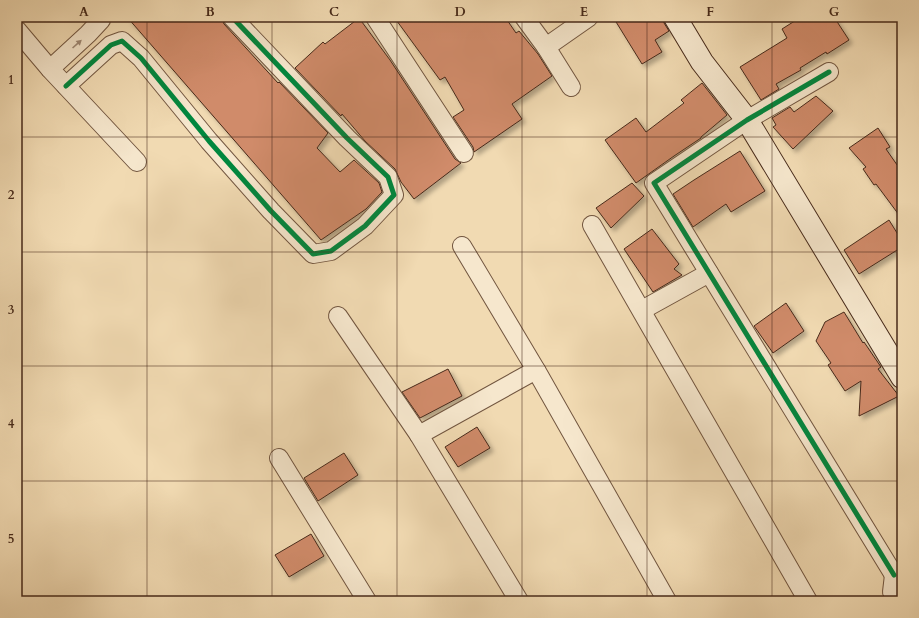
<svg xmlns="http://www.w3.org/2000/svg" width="919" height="618" viewBox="0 0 919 618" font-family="Cardo,serif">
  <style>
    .building { fill: #d08b6a; stroke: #472a1a; filter: url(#shadow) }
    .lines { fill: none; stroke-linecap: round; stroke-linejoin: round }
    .street-casing { stroke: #725640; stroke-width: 20 }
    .secondary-casing { stroke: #472a1a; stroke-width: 24 }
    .street { stroke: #f6e7cd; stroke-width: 18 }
    .secondary { stroke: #f6e7cd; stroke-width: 22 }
    .cycleway-casing { stroke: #f6e7cd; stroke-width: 8 }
    .cycleway { stroke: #00873e; stroke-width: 5 }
    .oneway { fill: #9e8874 }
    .grid { fill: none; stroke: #472a1a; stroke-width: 1; stroke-opacity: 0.55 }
    .neatline { fill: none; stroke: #472a1a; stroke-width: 1.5 }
    .grid-label { font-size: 13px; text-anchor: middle; font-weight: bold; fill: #472a1a }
  </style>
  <defs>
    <filter id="shadow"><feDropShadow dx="3.5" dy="3.5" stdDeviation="2" flood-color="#0004"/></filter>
  </defs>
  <rect width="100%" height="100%" fill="#f1dab2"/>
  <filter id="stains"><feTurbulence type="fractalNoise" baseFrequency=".005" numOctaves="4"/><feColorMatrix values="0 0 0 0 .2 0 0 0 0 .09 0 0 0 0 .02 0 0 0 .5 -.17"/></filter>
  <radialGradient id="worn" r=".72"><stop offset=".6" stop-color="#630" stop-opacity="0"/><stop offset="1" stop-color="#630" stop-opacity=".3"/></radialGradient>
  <!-- building -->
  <g class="building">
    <path d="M127,17H221L224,24L278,83L279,82L328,133L317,148L340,172L354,160L379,183L382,192L366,209L321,240Z"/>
    <path d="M394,17H505L516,33L519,31L538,54L552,76L512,104L522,119L474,152L473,147L453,117L464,110L445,77L440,80Z"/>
    <path d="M613,17H663L664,23L669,31L655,40L662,52L642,64Z"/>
    <path d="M801,17H834L849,40L827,54L826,52L800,68L801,70L776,84L779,89L761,100L740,67L787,38L782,29Z"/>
    <path d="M359,18L390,60L455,159L461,163L414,199L401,182L395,169L365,141L342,114L341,116L295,68L323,42L325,44Z"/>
    <path d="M702,83L727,115L701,137V138L674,156L636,183L605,140L636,118L646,132L684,103L681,100Z"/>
    <path d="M816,96L833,111L793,149L773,127L776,125L772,118L790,107L794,112Z"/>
    <path d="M878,128L890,147L886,149L902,172V219L876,184L874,185L863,169L866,167L849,148Z"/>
    <path d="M740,151L765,191L731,212L726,204L693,227L673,194L694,180Z"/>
    <path d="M632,183L644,196L611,228L596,208Z"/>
    <path d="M889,220L902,241V247L859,274L844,250Z"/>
    <path d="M652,229L679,264L674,269L682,275L653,292L624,249Z"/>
    <path d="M786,303L804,331L773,353L754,326Z"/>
    <path d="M844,312L863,343L864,342L881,367L878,369L899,396L859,416L861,381L845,391L828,365L831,363L816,341L825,322Z"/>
    <path d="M448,369L462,396L420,418L402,392Z"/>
    <path d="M477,427L490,448L458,467L445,447Z"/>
    <path d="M344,453L358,475L318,501L304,478Z"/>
    <path d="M311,534L324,556L289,577L275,555Z"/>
  </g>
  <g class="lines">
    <!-- street casing -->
    <g class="street-casing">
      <g id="street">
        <path d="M375,17L464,153"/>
        <path d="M524,17L546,47L589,17"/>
        <path d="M17,30L50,69L137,162"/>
        <path d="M546,47L571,87"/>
        <path d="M50,69L88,34L101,20V17"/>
        <path d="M829,72L747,120L654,183L894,575"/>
        <path d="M66,86L111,45L122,41L141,58L209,141L271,211L313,254L331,251L365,226L394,195L388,177L347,138L232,17"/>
        <path d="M592,225L808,601"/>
        <path d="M462,246L536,370L667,601"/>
        <path d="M642,310L709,273"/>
        <path d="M338,316L419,435"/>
        <path d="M279,458L367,601"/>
        <path d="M519,601L419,435L536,370"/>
        <path d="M897,601L892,592L894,575L902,569"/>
      </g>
    </g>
    <!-- secondary casing -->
    <g class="secondary-casing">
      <path id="secondary" d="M675,17L702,62L747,120L902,377"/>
    </g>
    <!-- street -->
    <use href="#street" class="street"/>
    <!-- secondary -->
    <use href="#secondary" class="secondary"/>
    <!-- cycleway casing -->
    <g class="cycleway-casing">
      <g id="cycleway">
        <path d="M829,72L747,120L654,183L894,575"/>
        <path d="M66,86L111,45L122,41L141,58L209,141L271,211L313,254L331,251L365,226L394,195L388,177L347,138L232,17"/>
      </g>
    </g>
    <!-- cycleway -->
    <use href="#cycleway" class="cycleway"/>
  </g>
  <!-- one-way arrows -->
  <defs><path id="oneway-solid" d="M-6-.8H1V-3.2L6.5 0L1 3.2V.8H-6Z"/></defs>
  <use class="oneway" href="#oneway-solid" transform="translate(77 44) rotate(-42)"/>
  <!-- grid -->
  <path class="grid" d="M147,17V601M272,17V601M397,17V601M522,17V601M647,17V601M772,17V601M17,137H902M17,252H902M17,366H902M17,481H902"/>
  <!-- margin -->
  <rect width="919" height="618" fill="none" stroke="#f1dab2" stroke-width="44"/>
  <rect x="22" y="22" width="875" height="574" class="neatline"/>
  <g class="grid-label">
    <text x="84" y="16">A</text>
    <text x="210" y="16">B</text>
    <text x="334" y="16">C</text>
    <text x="460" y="16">D</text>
    <text x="584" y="16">E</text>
    <text x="710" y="16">F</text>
    <text x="834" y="16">G</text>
    <text x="11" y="84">1</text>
    <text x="11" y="199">2</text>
    <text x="11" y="314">3</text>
    <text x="11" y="428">4</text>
    <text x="11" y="543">5</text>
  </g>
  <rect width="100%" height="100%" filter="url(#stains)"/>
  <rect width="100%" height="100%" fill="url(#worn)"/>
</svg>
